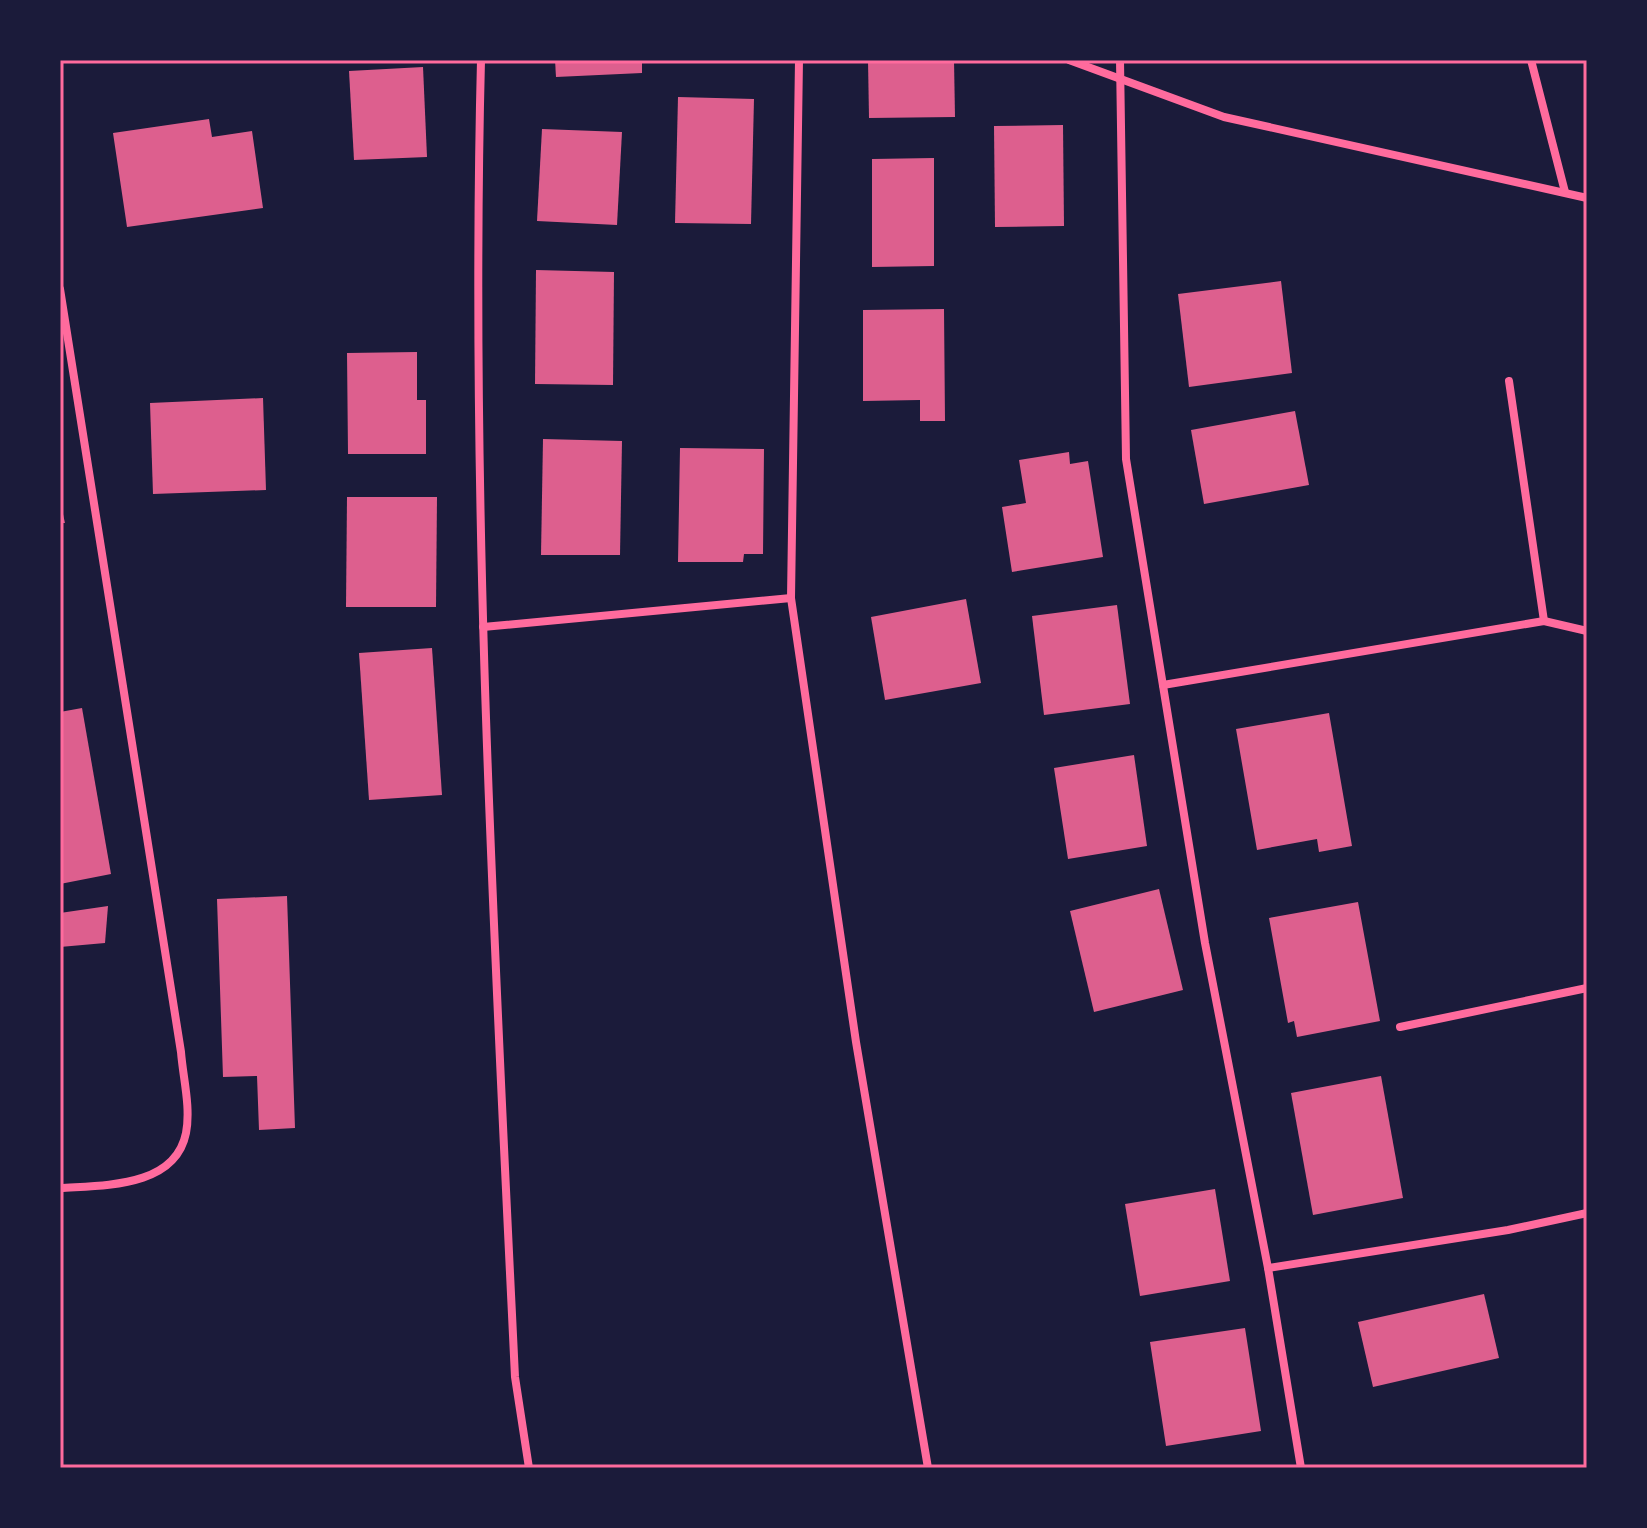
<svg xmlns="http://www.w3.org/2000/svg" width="1647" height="1528" viewBox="0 0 1647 1528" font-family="'DM Sans',sans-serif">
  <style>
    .building { fill: #dd5f8e }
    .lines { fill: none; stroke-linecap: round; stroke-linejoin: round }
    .minor { stroke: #ff6b9d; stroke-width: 8 }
    .neatline { fill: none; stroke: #ff6b9d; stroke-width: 3 }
  </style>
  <rect width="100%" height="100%" fill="#1b1b3a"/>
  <!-- building -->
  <g class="building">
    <path d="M555,60H642V73L556,77Z"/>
    <path d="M868,60H954L955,117L869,118Z"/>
    <path d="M423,67L427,157L354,160L349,71Z"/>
    <path d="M678,97L754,99L751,224L675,223Z"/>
    <path d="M209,119L212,137L252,131L263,208L127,227L113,133Z"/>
    <path d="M1063,125L1064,226L995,227L994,126Z"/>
    <path d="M542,129L622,132L617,225L537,221Z"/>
    <path d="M934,158V266L872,267V159Z"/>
    <path d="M536,270L614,272L613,385L535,384Z"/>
    <path d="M1281,281L1292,373L1189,387L1178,294Z"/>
    <path d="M944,309L945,421H920V400L863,401V310Z"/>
    <path d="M417,352V400H426V454H348L347,353Z"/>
    <path d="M263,398L266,490L153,494L150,403Z"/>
    <path d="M1295,411L1309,485L1204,504L1191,430Z"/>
    <path d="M543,439L622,441L620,555H541Z"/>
    <path d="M680,448L764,449L763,554H744L743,562H678Z"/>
    <path d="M1069,452L1070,464L1088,461L1103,557L1012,572L1002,507L1026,503L1019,460Z"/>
    <path d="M347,497H437L436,607H346Z"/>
    <path d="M60,501L65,523H60Z"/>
    <path d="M966,599L981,683L885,700L871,617Z"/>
    <path d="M1117,605L1130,704L1044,715L1032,616Z"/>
    <path d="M432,648L442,795L369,800L359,653Z"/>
    <path d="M82,708L111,874L60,884V712Z"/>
    <path d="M1329,713L1352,846L1319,852L1317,839L1257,850L1236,729Z"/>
    <path d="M1134,755L1147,846L1068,859L1054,768Z"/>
    <path d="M1159,889L1183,990L1094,1012L1070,911Z"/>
    <path d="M287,896L295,1128L259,1130L257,1076L223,1077L217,899Z"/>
    <path d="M1358,902L1380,1021L1297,1037L1294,1021L1288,1023L1269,918Z"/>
    <path d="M108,906L105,943L60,947V913Z"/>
    <path d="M1381,1076L1403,1198L1313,1215L1291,1093Z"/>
    <path d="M1215,1189L1230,1281L1140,1296L1125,1204Z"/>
    <path d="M1484,1294L1499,1358L1373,1387L1358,1322Z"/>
    <path d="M1245,1328L1261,1431L1166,1446L1150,1342Z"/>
  </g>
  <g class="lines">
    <!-- minor -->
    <g class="minor">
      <path d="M481,60C470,499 494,938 515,1377L529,1468"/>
      <path d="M799,60L791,598L856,1042L928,1468"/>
      <path d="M1069,60L1224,117L1587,198"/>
      <path d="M1120,60L1126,459L1205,943L1268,1268L1301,1468"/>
      <path d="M1531,60L1565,192"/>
      <path d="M60,289L181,1052C183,1078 191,1107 186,1133C175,1188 103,1185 60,1188"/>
      <path d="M1509,381L1544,621"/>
      <path d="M483,627L791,598"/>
      <path d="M1163,685L1544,621L1587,631"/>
      <path d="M1400,1027L1587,988"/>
      <path d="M1268,1268L1508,1230L1587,1213"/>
    </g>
  </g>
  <!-- border -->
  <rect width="1647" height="1528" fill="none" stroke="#1b1b3a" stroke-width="124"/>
  <rect x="62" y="62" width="1523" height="1404" class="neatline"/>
</svg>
